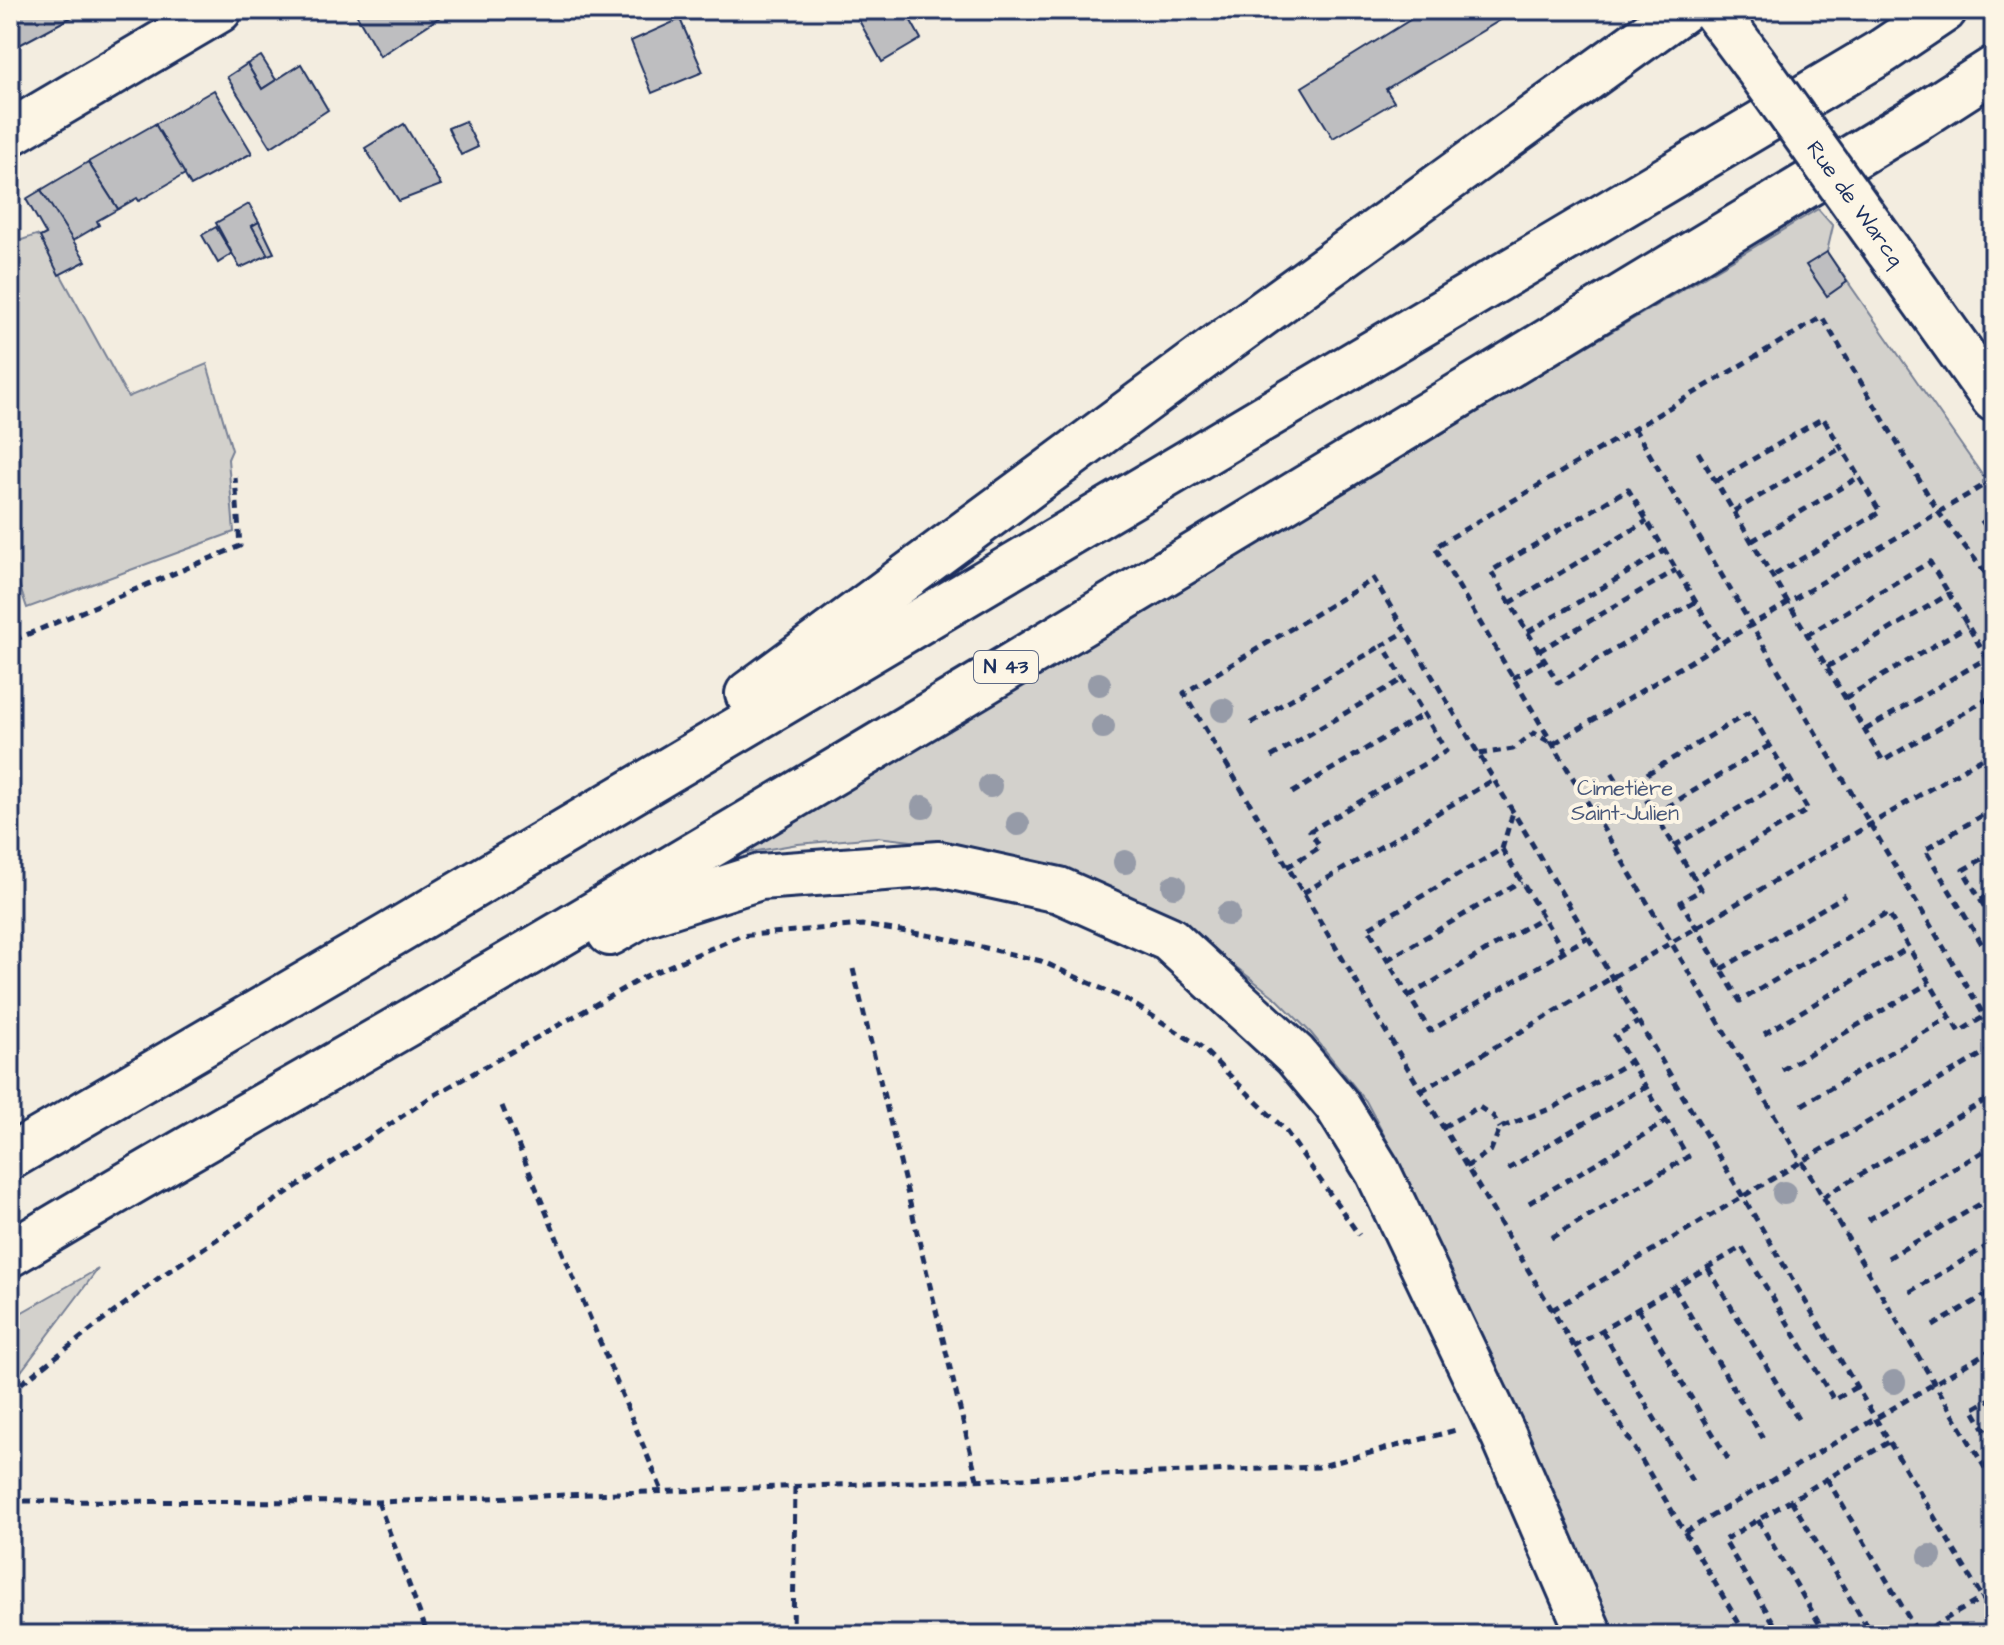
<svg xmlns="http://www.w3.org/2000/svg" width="2004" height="1645" viewBox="0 0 2004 1645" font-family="'Architects Daughter',sans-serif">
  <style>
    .green { fill: #d3d1cc; stroke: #778095; stroke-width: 2 }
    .building { fill: #bebec0; stroke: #1b2f5e; stroke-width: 2 }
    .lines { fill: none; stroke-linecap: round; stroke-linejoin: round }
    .minor-casing { stroke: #1b2f5e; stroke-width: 50 }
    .secondary-casing { stroke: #1b2f5e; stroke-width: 50 }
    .trunk-casing { stroke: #1b2f5e; stroke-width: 50 }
    .path { stroke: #1b2f5e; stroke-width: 5; stroke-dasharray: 8 6; stroke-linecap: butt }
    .minor { stroke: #fcf5e5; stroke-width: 44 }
    .secondary { stroke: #fcf5e5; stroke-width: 44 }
    .trunk { stroke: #fcf5e5; stroke-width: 44 }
    .secondary-bridge-casing { stroke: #1b2f5e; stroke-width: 50; stroke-linecap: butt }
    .secondary-bridge { stroke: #fcf5e5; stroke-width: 44 }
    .tree { fill: #969ba8 }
    .labels { text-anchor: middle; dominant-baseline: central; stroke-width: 8; stroke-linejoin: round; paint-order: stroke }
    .shield { fill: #fcf5e5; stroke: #5e6a86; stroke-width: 2 }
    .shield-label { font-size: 20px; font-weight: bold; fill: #1b2f5e }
    .street-label { font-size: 22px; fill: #1b2f5e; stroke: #fcf5e5 }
    .park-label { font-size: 22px; fill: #49587a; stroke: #fcf5e5 }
  </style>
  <rect width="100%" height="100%" fill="#f3ede0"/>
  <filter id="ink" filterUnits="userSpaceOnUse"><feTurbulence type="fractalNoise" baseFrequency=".0125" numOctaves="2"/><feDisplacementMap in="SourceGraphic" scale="16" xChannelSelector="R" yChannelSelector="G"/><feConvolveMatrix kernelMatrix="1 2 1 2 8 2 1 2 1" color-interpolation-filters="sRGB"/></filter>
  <g filter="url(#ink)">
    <!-- green -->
    <g class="green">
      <path d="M1818,209L1833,226L1827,252L1994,492V1635H1611L1403,1171L1366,1101L1311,1033L1277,999L1177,921L1093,883L990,850L877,837L798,844L729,856Z"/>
      <path d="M36,235L40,237L128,397L207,364L232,450L228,459L234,532L27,608L10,558V244Z"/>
      <path d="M98,1269L10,1386V1319Z"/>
    </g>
    <!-- building -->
    <g class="building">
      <path d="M10,10H85L10,50Z"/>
      <path d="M354,10H458L450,15L448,12L380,56Z"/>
      <path d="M870,10H905L921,39L882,62L857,17Z"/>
      <path d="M1426,10H1517L1386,89L1394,102L1333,138L1302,87Z"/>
      <path d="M680,19L703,72L652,93L631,41Z"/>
      <path d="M261,56L276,80L262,89L247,64Z"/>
      <path d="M247,64L262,89L301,64L328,110L271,147L227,77Z"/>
      <path d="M214,90L252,153L191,186L155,124Z"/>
      <path d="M465,121L478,147L461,155L448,128Z"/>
      <path d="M155,124L185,174L139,201L137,198L118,209L88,162Z"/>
      <path d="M404,124L441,185L399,201L365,148Z"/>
      <path d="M88,162L118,209L97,221L99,225L72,241L41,190Z"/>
      <path d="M41,190L86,261L59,275L40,237L46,234L26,199Z"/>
      <path d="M249,204L259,222L252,226L268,255L240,268L216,223Z"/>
      <path d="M259,222L274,253L268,255L252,226Z"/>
      <path d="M216,227L232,254L218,263L202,235Z"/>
      <path d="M1827,252L1847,282L1827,296L1806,265Z"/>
      <path d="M1994,512V540L1981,522Z"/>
    </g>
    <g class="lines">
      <!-- minor casing -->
      <g class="minor-casing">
        <path id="minor" d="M10,133L219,10"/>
      </g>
      <!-- secondary casing -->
      <g class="secondary-casing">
        <g id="secondary">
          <path d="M1714,10L1753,62"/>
          <path d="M1887,249L1994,399"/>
        </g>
      </g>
      <!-- trunk casing -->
      <g class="trunk-casing">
        <g id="trunk">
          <path d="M748,694L1225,341L1682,10"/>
          <path d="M610,933L641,915L760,877L939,864L1059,890L1169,939L1295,1055L1336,1104L1378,1172L1504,1436L1590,1635"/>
          <path d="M10,1157L392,934L1883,51L1944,10"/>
          <path d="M10,1254C160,1163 313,1079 465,990C953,705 1436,408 1921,116L1994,69"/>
        </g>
      </g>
      <!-- path -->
      <g class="path">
        <path d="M1634,428L1994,1032"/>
        <path d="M1698,452L1883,761L1994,695"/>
        <path d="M1716,481L1823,418L1859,477"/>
        <path d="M1734,511L1841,448"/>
        <path d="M1752,541L1859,477L1880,512L1773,576"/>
        <path d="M1994,584L1939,513L1822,317L1435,547L1994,1483"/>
        <path d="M1695,602L1558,683L1491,571L1628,489L1721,644"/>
        <path d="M1510,603L1647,521"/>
        <path d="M10,616L14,640L10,645"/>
        <path d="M1528,632L1664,551"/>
        <path d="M1807,635L1930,562L1949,594"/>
        <path d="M14,640L240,546L235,477"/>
        <path d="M1539,651L1676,570"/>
        <path d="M1827,667L1949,594L1994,670"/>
        <path d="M1513,678L1544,660"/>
        <path d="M1845,698L1967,626"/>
        <path d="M1251,723L1383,645"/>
        <path d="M1865,730L1987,658"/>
        <path d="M1479,754L1513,749L1534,733L1553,744L1994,479"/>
        <path d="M1271,757L1403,679"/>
        <path d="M1612,773L1622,789L1635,781L1701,890L1681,902L1740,1001L1888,913L1959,1032L1985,1016"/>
        <path d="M1635,781L1750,712L1808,810L1693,878"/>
        <path d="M1292,793L1424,714"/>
        <path d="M1994,808L1925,850L1994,964"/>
        <path d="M1655,814L1770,745"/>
        <path d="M1674,846L1790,778"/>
        <path d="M1502,849L1513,812"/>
        <path d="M1994,852L1963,870L1994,923"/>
        <path d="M1287,867L1320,847L1310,831L1446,751L1383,645L1405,632"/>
        <path d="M1303,893L1493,780"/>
        <path d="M1981,900L1994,892"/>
        <path d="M1564,952L1502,849L1368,928L1430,1031L1588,937"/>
        <path d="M1387,960L1521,881"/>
        <path d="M853,969L977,1479"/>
        <path d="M1721,969L1846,895"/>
        <path d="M1409,996L1543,917"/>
        <path d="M1764,1034L1908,948"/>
        <path d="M1782,1070L1929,983"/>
        <path d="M1421,1091L1994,751"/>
        <path d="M1802,1105L1950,1017"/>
        <path d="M502,1106L662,1491"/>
        <path d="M1443,1127L1479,1107L1493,1116L1500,1128"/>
        <path d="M1466,1167L1491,1150L1500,1128L1555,1107L1631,1061"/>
        <path d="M1508,1169L1646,1086"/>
        <path d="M1823,1197L1994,1095"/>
        <path d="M1529,1203L1667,1121"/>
        <path d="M1868,1220L1994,1145"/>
        <path d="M1551,1238L1688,1157L1615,1036L1638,1022"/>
        <path d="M1888,1258L1994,1196"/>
        <path d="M1708,1268L1798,1419"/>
        <path d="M1674,1288L1763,1438"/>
        <path d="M1910,1292L1994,1242"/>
        <path d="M1638,1309L1728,1459"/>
        <path d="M1552,1310L1994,1047"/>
        <path d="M1933,1326L1994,1290"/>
        <path d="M1602,1331L1692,1481"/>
        <path d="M1574,1347L1742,1247L1834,1400L1856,1387"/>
        <path d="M10,1392L160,1277L431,1097L646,976L740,936L862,925L939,937L1041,961L1127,1000L1200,1046L1285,1130L1359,1235"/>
        <path d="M1994,1397L1973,1409L1994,1445"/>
        <path d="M1827,1479L1919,1635"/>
        <path d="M1791,1500L1872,1635"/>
        <path d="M10,1501L378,1502L1318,1467L1456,1430"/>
        <path d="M378,1502L428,1635"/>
        <path d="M1758,1520L1826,1635"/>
        <path d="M1685,1532L1994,1348"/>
        <path d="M1920,1634L1982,1598"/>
        <path d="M793,1635L795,1485"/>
        <path d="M1746,1635L1184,693L1374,579L1994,1617"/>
        <path d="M1781,1635L1724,1540L1889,1442"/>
        <path d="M1988,1635L1994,1631"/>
      </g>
      <!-- minor -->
      <use href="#minor" class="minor"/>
      <!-- secondary -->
      <use href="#secondary" class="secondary"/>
      <!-- trunk -->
      <use href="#trunk" class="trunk"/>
      <!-- secondary-bridge casing -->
      <g class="secondary-bridge-casing">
        <path id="secondary-bridge" d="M1753,62L1887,249"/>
      </g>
      <!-- secondary-bridge -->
      <use href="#secondary-bridge" class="secondary-bridge"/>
    </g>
    <!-- trees -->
    <g class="tree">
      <circle cx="1099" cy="684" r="12"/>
      <circle cx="1223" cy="710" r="12"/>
      <circle cx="1103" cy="727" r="12"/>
      <circle cx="990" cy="786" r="12"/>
      <circle cx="923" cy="807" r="12"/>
      <circle cx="1018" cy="824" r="12"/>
      <circle cx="1125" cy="862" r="12"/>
      <circle cx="1174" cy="886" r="12"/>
      <circle cx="1228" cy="914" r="12"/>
      <circle cx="1784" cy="1193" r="12"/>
      <circle cx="1894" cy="1382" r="12"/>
      <circle cx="1930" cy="1556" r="12"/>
    </g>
  </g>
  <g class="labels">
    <!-- shield labels -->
    <rect class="shield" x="974" y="651" width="64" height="32" rx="6"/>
    <g class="shield-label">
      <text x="1006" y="667">N 43</text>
    </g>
    <!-- street labels -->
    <g class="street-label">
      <text transform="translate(1855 204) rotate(54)">Rue de Warcq</text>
    </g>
    <!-- park labels -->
    <g class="park-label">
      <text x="1625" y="788">Cimetière<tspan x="1625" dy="25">Saint-Julien</tspan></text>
    </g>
  </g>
  <!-- margin -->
  <rect width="2004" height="1645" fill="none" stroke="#fcf5e5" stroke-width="40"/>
  <rect x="20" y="20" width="1964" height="1605" fill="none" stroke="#1b2f5e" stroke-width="3" filter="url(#ink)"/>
</svg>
